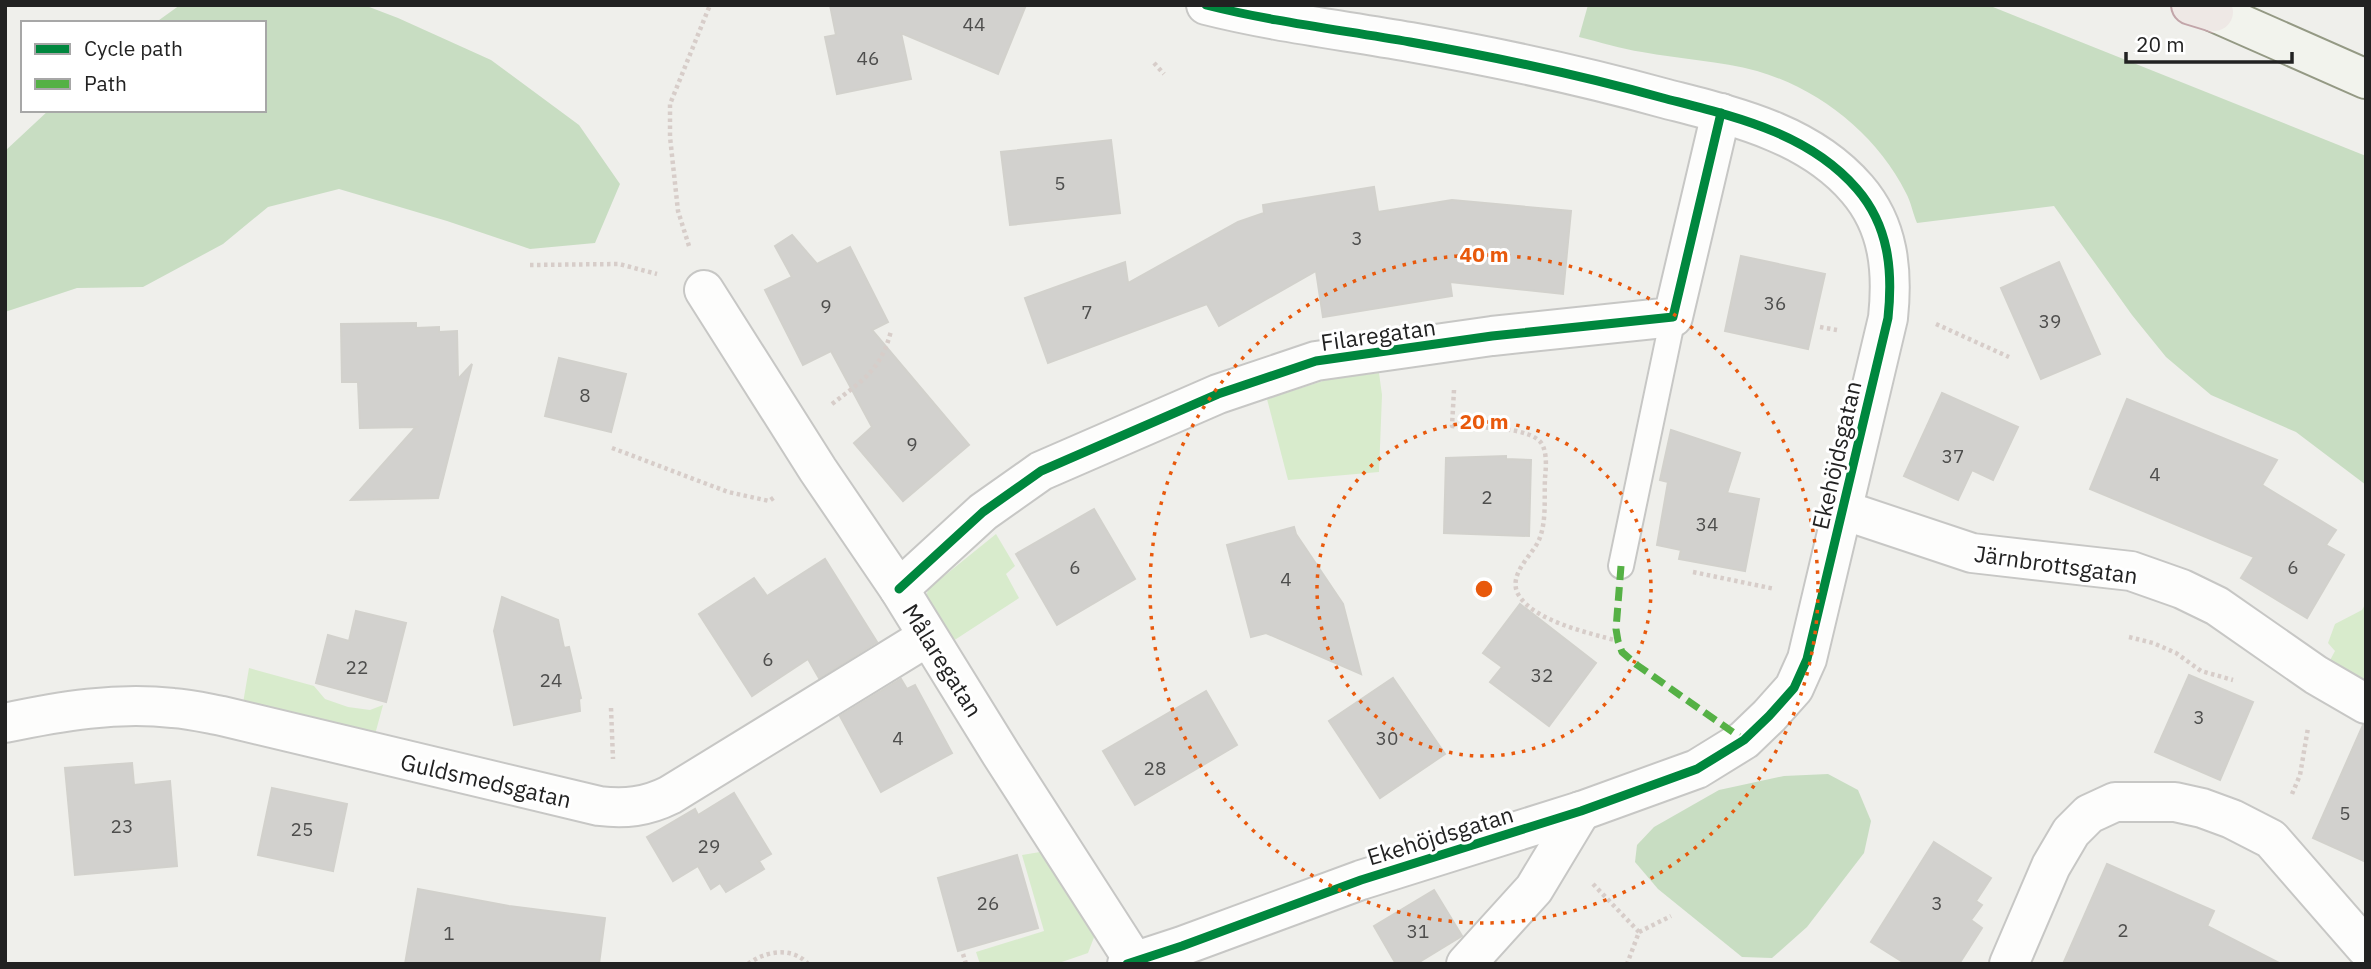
<svg xmlns="http://www.w3.org/2000/svg" width="2371" height="969" viewBox="0 0 2371 969" font-family="'IBM Plex Sans',sans-serif">
  <style>
    .grass { fill: #d8ebcc }
    .forest { fill: #c8ddc2 }
    .building { fill: #d2d1ce; stroke: #d2d1cc; stroke-width: 2 }
    .lines { fill: none; stroke-linecap: round; stroke-linejoin: round }
    .service-casing { stroke: #c7c7c5; stroke-width: 28 }
    .minor-casing { stroke: #c7c7c5; stroke-width: 42 }
    .secondary-casing { stroke: #949984; stroke-width: 42 }
    .trunk-casing { stroke: #c2a5a9; stroke-width: 42 }
    .path { stroke: #d7cdc9; stroke-width: 4.5; stroke-dasharray: 3.5 3.5; stroke-linecap: butt }
    .service { stroke: #fdfdfc; stroke-width: 24 }
    .minor { stroke: #fdfdfc; stroke-width: 38 }
    .secondary { stroke: #f2f3ed; stroke-width: 38 }
    .trunk { stroke: #eee8e5; stroke-width: 38 }
    .quiet { stroke: #55b145; stroke-width: 7; stroke-dasharray: 14 7; stroke-linecap: butt }
    .cycleway-casing { stroke: #fff; stroke-width: 13 }
    .cycleway { stroke: #00873e; stroke-width: 9 }
    .ring { fill: none; stroke: #e8590c; stroke-width: 3.5; stroke-dasharray: 3.5 7 }
    .labels { text-anchor: middle; dominant-baseline: central; stroke-width: 6; stroke-linejoin: round; paint-order: stroke }
    .number-label { font-size: 19px; fill: #4e4e4d }
    .street-label { font-size: 23px; fill: #222; stroke: #fff }
    .centre { fill: #e8590c; stroke: #fff; stroke-width: 3.5 }
    .ring-label { font-size: 21px; text-anchor: middle; font-weight: bold; fill: #e8590c; stroke: #fff; stroke-width: 6; stroke-linejoin: round; paint-order: stroke }
  </style>
  <rect width="100%" height="100%" fill="#efefeb"/>
  <!-- grass -->
  <g class="grass">
    <path d="M1379,373L1382,395L1379,472L1288,480L1267,399L1329,379Z"/>
    <path d="M996,534L1015,566L1006,574L1019,598L950,643L926,598L928,589Z"/>
    <path d="M2366,603V687L2328,664L2335,651L2328,643L2335,624L2362,610Z"/>
    <path d="M249,668L314,686L325,699L348,707L370,710L383,705L373,742L242,709Z"/>
    <path d="M1040,852L1096,932L1088,953L1056,964H980L976,952L1044,931L1022,855Z"/>
  </g>
  <!-- forest -->
  <g class="forest">
    <path d="M180,5H364L398,18L491,60L579,125L620,184L595,243L530,249L447,221L339,189L268,207L223,244L143,287L77,288L5,312V151L49,110H264V23H155Z"/>
    <path d="M1588,5H1988L2366,156V485L2296,432L2211,395L2166,357L2132,315L2054,206L1917,223C1913,214 1911,202 1906,193C1877,135 1820,89 1757,71C1720,61 1680,59 1642,52C1621,49 1600,42 1579,37Z"/>
    <path d="M1828,774L1858,790L1871,821L1864,853L1807,927L1772,958L1742,957L1658,889L1635,862L1637,845L1654,827L1719,790L1784,776Z"/>
  </g>
  <!-- building -->
  <g class="building">
    <path d="M830,5H1026L998,74L901,33L911,79L837,94L825,37L836,35Z"/>
    <path d="M1111,140L1120,213L1010,225L1001,152Z"/>
    <path d="M1374,187L1378,212L1452,200L1571,211L1563,294L1450,282L1452,296L1323,317L1316,271L1219,326L1207,304L1048,363L1025,298L1125,262L1128,283L1238,222L1264,213L1263,205Z"/>
    <path d="M792,235L817,264L850,247L888,322L872,330L969,445L903,501L854,443L872,427L831,351L803,365L765,290L792,277L775,246Z"/>
    <path d="M1741,256L1825,274L1808,349L1725,331Z"/>
    <path d="M2059,262L2100,354L2041,379L2001,288Z"/>
    <path d="M416,323V328L439,327V332L457,331L458,379L472,364L438,498L351,500L416,427L360,428L358,382H342L341,324Z"/>
    <path d="M559,358L626,374L611,432L545,416Z"/>
    <path d="M1942,393L2018,427L1993,480L1972,470L1958,500L1904,476Z"/>
    <path d="M2127,399L2277,460L2262,485L2336,530L2326,545L2344,555L2307,618L2241,578L2254,557L2090,489Z"/>
    <path d="M1671,430L1740,453L1727,493L1759,499L1745,571L1679,559L1681,550L1657,545L1668,482L1660,480Z"/>
    <path d="M1506,456V459L1531,460L1529,536L1444,533L1446,458Z"/>
    <path d="M1094,509L1135,579L1057,625L1016,554Z"/>
    <path d="M1294,527L1296,534L1343,604L1361,674L1266,633L1251,637L1227,545Z"/>
    <path d="M825,559L877,642L819,678L808,659L752,696L699,614L754,578L767,596Z"/>
    <path d="M502,597L558,620L564,648L569,647L581,698L579,699L580,711L514,725L494,631Z"/>
    <path d="M1520,604L1596,663L1549,726L1490,682L1502,667L1483,653Z"/>
    <path d="M356,611L406,623L386,702L316,683L328,635L349,641Z"/>
    <path d="M2189,675L2253,702L2220,780L2155,752Z"/>
    <path d="M1393,678L1445,754L1380,798L1329,721Z"/>
    <path d="M901,679L907,689L915,685L952,753L881,792L840,716Z"/>
    <path d="M1206,691L1237,745L1135,805L1103,751Z"/>
    <path d="M2363,725L2366,726V862L2313,838Z"/>
    <path d="M132,763L134,785L170,781L177,866L75,875L65,768Z"/>
    <path d="M272,788L347,804L333,871L258,855Z"/>
    <path d="M734,793L771,854L759,861L764,869L726,892L720,883L711,889L698,866L673,881L647,837L695,809L698,815Z"/>
    <path d="M1934,842L1991,878L1976,901L1982,905L1971,920L1982,928L1959,964H1906L1871,942Z"/>
    <path d="M1017,855L1038,928L958,951L938,878Z"/>
    <path d="M2107,864L2214,911L2207,926L2281,964H2063Z"/>
    <path d="M418,889L509,906L605,918L599,964H405Z"/>
    <path d="M1434,890L1462,936L1416,964H1396L1374,926Z"/>
  </g>
  <g class="lines">
    <!-- service casing -->
    <g class="service-casing">
      <path id="service" d="M1621,566L1673,317"/>
    </g>
    <!-- minor casing -->
    <g class="minor-casing">
      <g id="minor">
        <path d="M704,290L818,470L899,589L1001,754L1134,961"/>
        <path d="M1843,510L1972,553L2131,571L2182,589L2217,606L2316,675L2366,704"/>
        <path d="M899,589L983,512L1041,471L1218,394L1316,361L1492,336L1673,317L1721,113"/>
        <path d="M5,723C61,711 116,702 173,708C189,709 206,713 222,716L599,806C625,809 646,807 670,795L927,637"/>
        <path d="M1127,964L1182,946L1361,880L1581,811L1697,769L1744,740L1769,716L1794,688L1807,659L1888,318C1893,271 1889,226 1857,189C1808,132 1732,116 1663,98C1580,75 1495,57 1410,42C1342,30 1273,22 1206,5"/>
        <path d="M1466,964L1534,889L1581,811"/>
        <path d="M2009,964L2051,866L2071,832L2089,814L2115,802H2175L2202,808L2232,819L2271,839L2366,948"/>
      </g>
    </g>
    <!-- secondary casing -->
    <g class="secondary-casing">
      <path id="secondary" d="M2214,12L2366,79"/>
    </g>
    <!-- trunk casing -->
    <g class="trunk-casing">
      <path id="trunk" d="M2191,5L2214,12"/>
    </g>
    <!-- path -->
    <g class="path">
      <path d="M1154,63L1164,74"/>
      <path d="M689,246L678,211L670,137V104L710,5"/>
      <path d="M530,265L619,264L657,274"/>
      <path d="M1936,324L2009,357"/>
      <path d="M1820,327L1837,330"/>
      <path d="M1454,390L1452,426C1473,428 1534,425 1543,446C1547,456 1546,468 1545,478C1544,498 1547,524 1538,542C1531,556 1508,575 1518,594C1533,621 1589,633 1618,641"/>
      <path d="M832,404C863,380 881,370 891,331"/>
      <path d="M612,448L728,492L769,501L776,496"/>
      <path d="M1693,572L1775,589"/>
      <path d="M2129,637L2153,643L2176,653L2201,671L2233,680"/>
      <path d="M611,708L613,759"/>
      <path d="M2292,794L2300,775L2308,728"/>
      <path d="M1593,884L1639,932L1627,964"/>
      <path d="M1639,932L1671,916"/>
      <path d="M963,954L966,964"/>
      <path d="M748,964C765,951 792,946 808,964"/>
    </g>
    <!-- service -->
    <use href="#service" class="service"/>
    <!-- minor -->
    <use href="#minor" class="minor"/>
    <!-- secondary -->
    <use href="#secondary" class="secondary"/>
    <!-- trunk -->
    <use href="#trunk" class="trunk"/>
    <!-- quiet -->
    <path class="quiet" d="M1621,566L1616,629L1618,641L1622,652L1637,665L1744,740"/>
    <!-- cycleway casing -->
    <g class="cycleway-casing">
      <g id="cycleway">
        <path d="M899,589L983,512L1041,471L1218,394L1316,361L1492,336L1673,317L1721,113"/>
        <path d="M1127,964L1182,946L1361,880L1581,811L1697,769L1744,740L1769,716L1794,688L1807,659L1888,318C1893,271 1889,226 1857,189C1808,132 1732,116 1663,98C1580,75 1495,57 1410,42C1342,30 1273,22 1206,5"/>
      </g>
    </g>
    <!-- cycleway -->
    <use href="#cycleway" class="cycleway"/>
  </g>
  <!-- distance rings -->
  <g class="ring">
    <circle cx="1484" cy="589" r="167"/>
    <circle cx="1484" cy="589" r="334"/>
  </g>
  <g class="labels">
    <!-- number labels -->
    <g class="number-label">
      <text x="974" y="24">44</text>
      <text x="868" y="58">46</text>
      <text x="1060" y="183">5</text>
      <text x="1357" y="238">3</text>
      <text x="1775" y="303">36</text>
      <text x="826" y="306">9</text>
      <text x="1087" y="312">7</text>
      <text x="2050" y="321">39</text>
      <text x="585" y="395">8</text>
      <text x="912" y="444">9</text>
      <text x="1953" y="456">37</text>
      <text x="2155" y="474">4</text>
      <text x="1487" y="497">2</text>
      <text x="1707" y="524">34</text>
      <text x="1075" y="567">6</text>
      <text x="2293" y="567">6</text>
      <text x="1286" y="579">4</text>
      <text x="768" y="659">6</text>
      <text x="357" y="667">22</text>
      <text x="1542" y="675">32</text>
      <text x="551" y="680">24</text>
      <text x="2199" y="717">3</text>
      <text x="898" y="738">4</text>
      <text x="1387" y="738">30</text>
      <text x="1155" y="768">28</text>
      <text x="2345" y="813">5</text>
      <text x="122" y="826">23</text>
      <text x="302" y="829">25</text>
      <text x="709" y="846">29</text>
      <text x="988" y="903">26</text>
      <text x="1937" y="903">3</text>
      <text x="2123" y="930">2</text>
      <text x="1418" y="931">31</text>
      <text x="449" y="933">1</text>
    </g>
    <!-- street labels -->
    <g class="street-label">
      <text transform="translate(1378 334) rotate(-8)">Filaregatan</text>
      <text transform="translate(1836 455) rotate(-77)">Ekehöjdsgatan</text>
      <text transform="translate(2056 564) rotate(8)">Järnbrottsgatan</text>
      <text transform="translate(943 660) rotate(58)">Målaregatan</text>
      <text transform="translate(486 780) rotate(13)">Guldsmedsgatan</text>
      <text transform="translate(1440 835) rotate(-17)">Ekehöjdsgatan</text>
    </g>
  </g>
  <circle cx="1484" cy="589" r="10" class="centre"/>
  <g class="ring-label">
    <text x="1484" y="262">40 m</text>
    <text x="1484" y="429">20 m</text>
  </g>
  <!-- border -->
  <rect width="2371" height="969" fill="none" stroke="#222222" stroke-width="14"/>
  <!-- legend -->
  <rect x="21" y="21" width="245" height="91" fill="#ffffff" stroke="#a7a7a7" stroke-width="2"/>
  <rect x="35" y="44" width="35" height="10" fill="#00873e" stroke="#a7a7a7" stroke-width="2"/>
  <text x="84" y="56" font-size="21" fill="#222222">Cycle path</text>
  <rect x="35" y="79" width="35" height="10" fill="#55b145" stroke="#a7a7a7" stroke-width="2"/>
  <text x="84" y="91" font-size="21" fill="#222222">Path</text>
  <!-- scale -->
  <path d="M2126 52v10h166v-10" fill="none" stroke="#222222" stroke-width="3.5"/>
  <text x="2136" y="52" font-size="21" fill="#222222" stroke="#ffffff" stroke-width="5" paint-order="stroke">20 m</text>
</svg>
